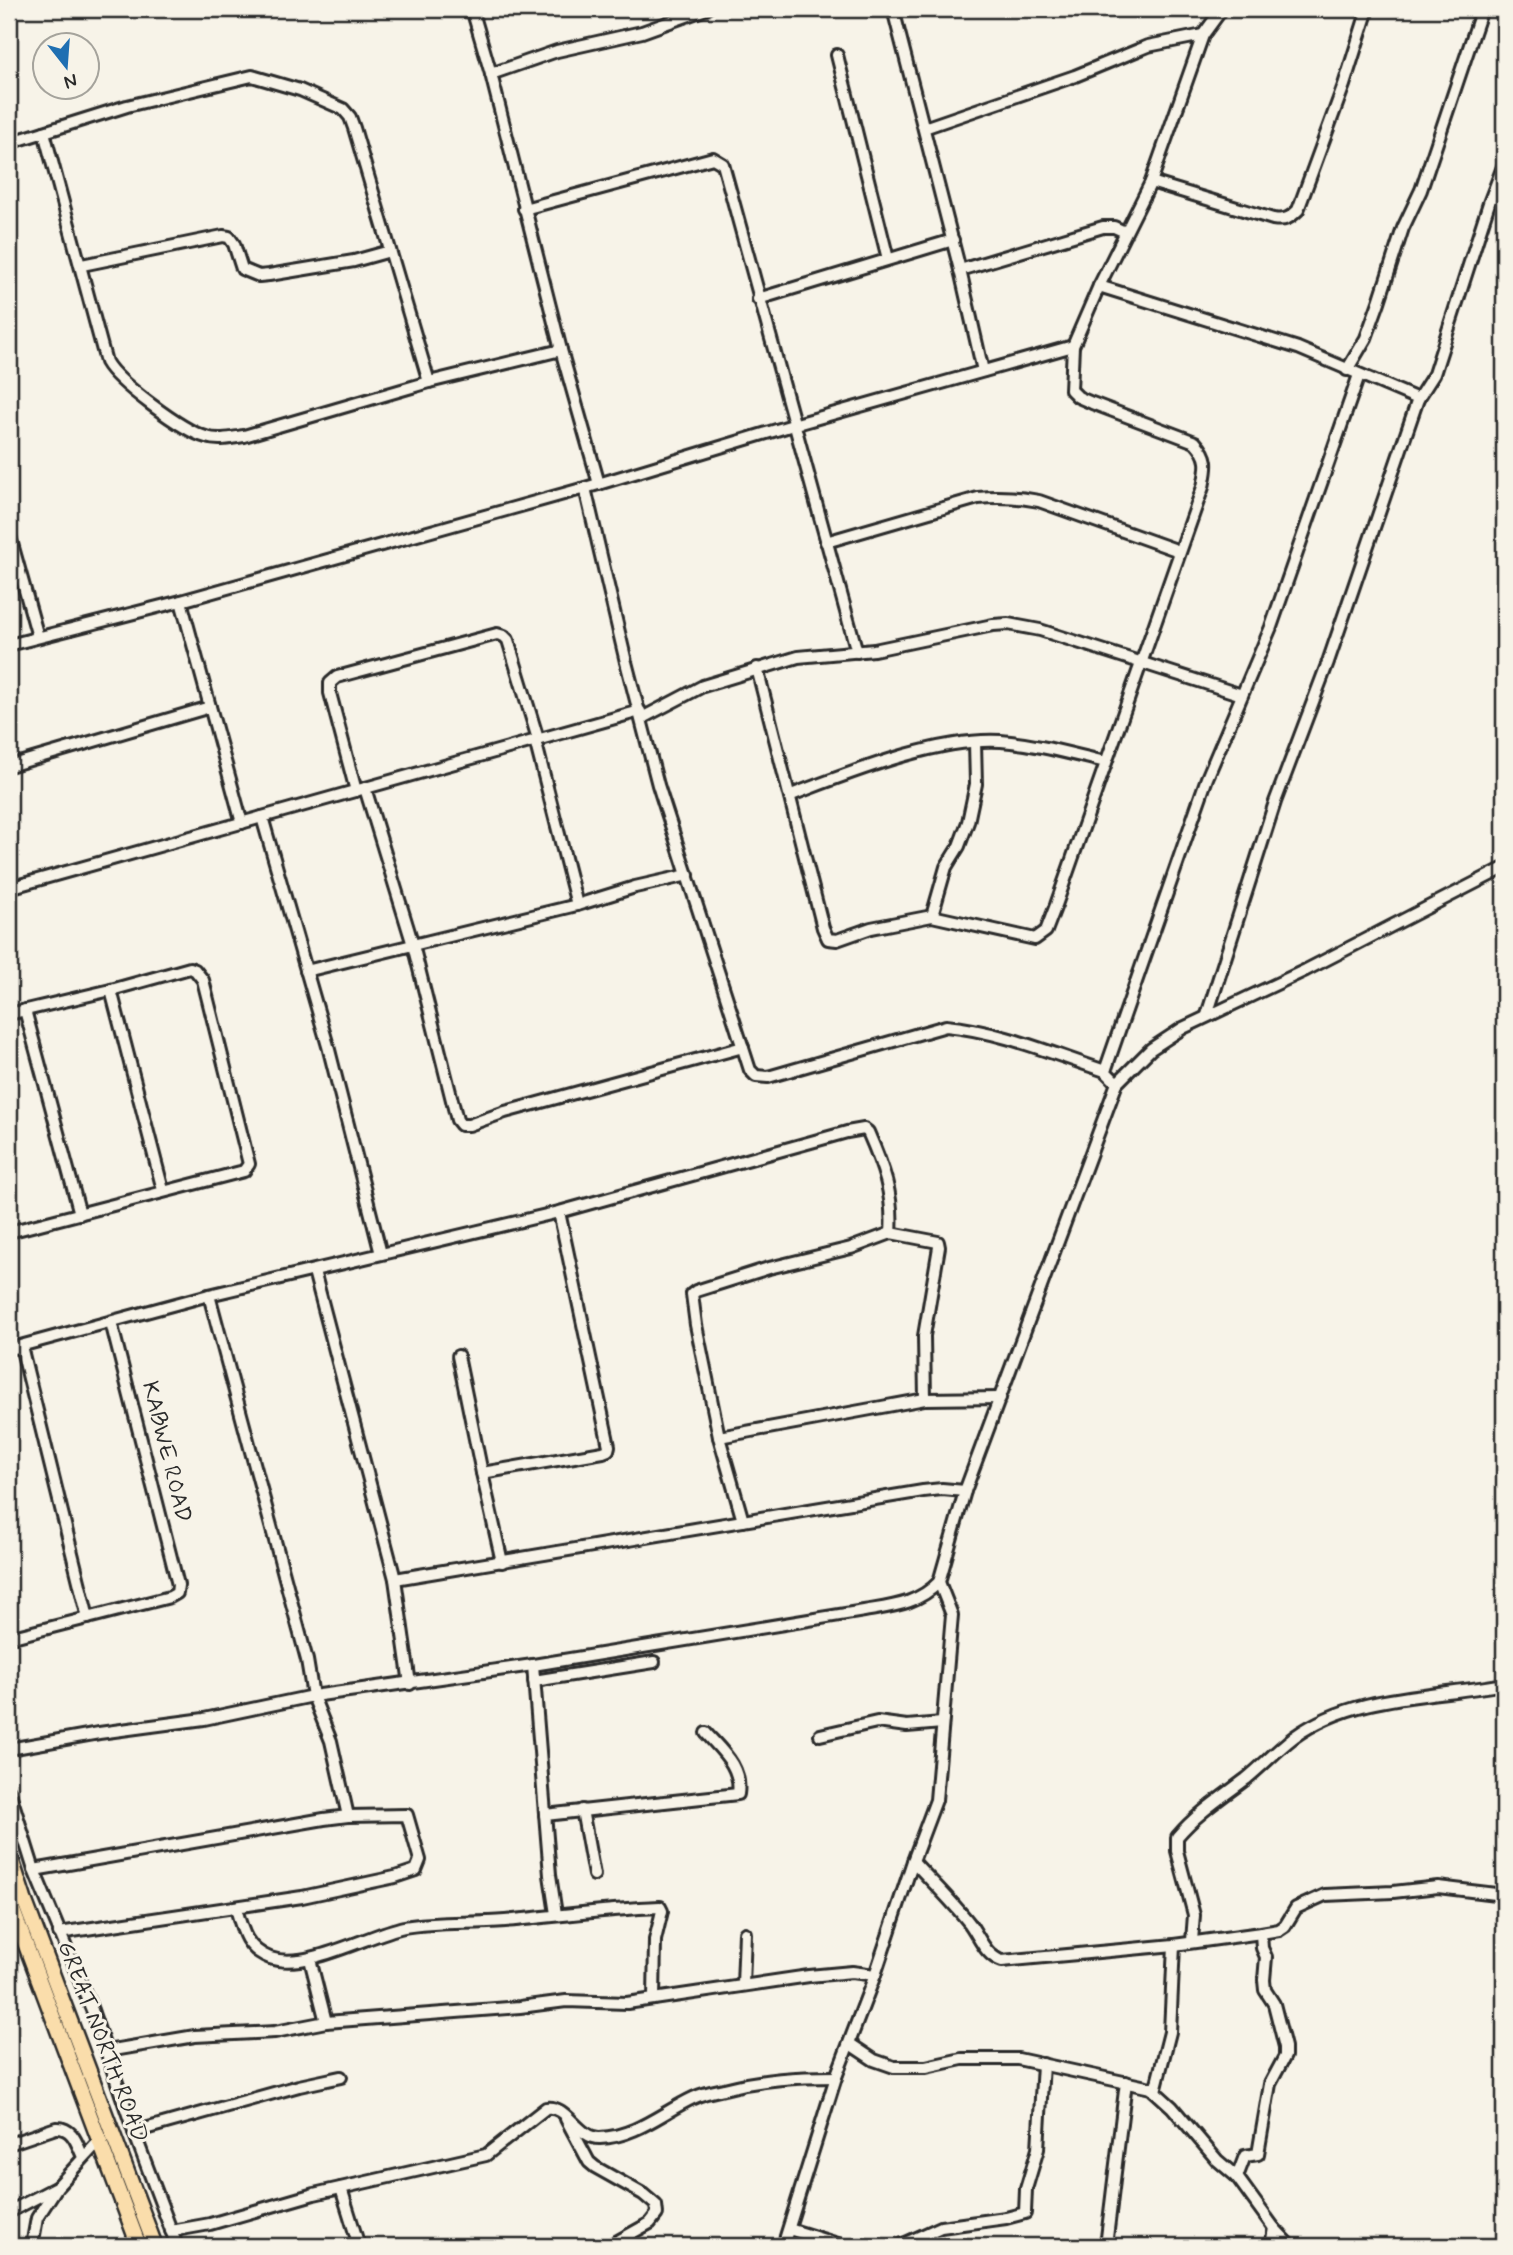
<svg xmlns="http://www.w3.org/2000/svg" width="1513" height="2255" viewBox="0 0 1513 2255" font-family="Mynerve,sans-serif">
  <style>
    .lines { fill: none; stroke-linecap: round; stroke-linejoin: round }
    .minor-casing { stroke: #2b2b2b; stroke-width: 16 }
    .major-casing { stroke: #2b2b2b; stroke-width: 19 }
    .minor { stroke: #f7f3e8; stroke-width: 10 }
    .major { stroke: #faddab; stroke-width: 14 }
    .labels { text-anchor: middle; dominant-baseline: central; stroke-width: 6; stroke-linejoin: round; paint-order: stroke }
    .street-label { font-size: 23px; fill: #2b2b2b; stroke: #f7f3e8 }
  </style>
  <rect width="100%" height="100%" fill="#f7f3e8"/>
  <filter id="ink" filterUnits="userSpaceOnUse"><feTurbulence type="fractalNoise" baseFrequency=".0143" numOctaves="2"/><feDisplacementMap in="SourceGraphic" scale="14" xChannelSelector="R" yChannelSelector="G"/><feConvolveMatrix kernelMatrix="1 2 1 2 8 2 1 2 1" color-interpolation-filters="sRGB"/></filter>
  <g filter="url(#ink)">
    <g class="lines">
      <!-- minor casing -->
      <g class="minor-casing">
        <g id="minor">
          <path d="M472,9L491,74L561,350L599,484"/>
          <path d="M893,9L960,270L983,371"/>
          <path d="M837,55L888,259"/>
          <path d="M491,74L557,51L642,32L706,9"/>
          <path d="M924,128L1075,76L1148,46L1203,35"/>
          <path d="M44,132L106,362C117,382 183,431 206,437C218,441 231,438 244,436L429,382L561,350"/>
          <path d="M9,143L127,106L252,76L300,90L343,109L350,117L354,128L429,382"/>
          <path d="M1151,182L1273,219C1285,221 1290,218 1298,210L1344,85L1368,9"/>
          <path d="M524,209L713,158L723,164L857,652"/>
          <path d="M82,265L223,236L229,237L234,244L242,269L259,276L269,275L354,261L390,251"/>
          <path d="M960,270L1103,227H1114L1125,232"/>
          <path d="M1099,286L1151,182L1203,35L1222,9"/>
          <path d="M758,299L953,240"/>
          <path d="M1347,370L1366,338L1379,302L1403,228L1421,190L1482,9"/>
          <path d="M585,488L626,662L658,785L750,1070L756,1076L768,1077L946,1026C1000,1031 1053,1054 1105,1071L1117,1083"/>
          <path d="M9,533L38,637"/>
          <path d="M826,542L978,498C999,496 1018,497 1039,501L1179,551"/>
          <path d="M181,601L242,823"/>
          <path d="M9,645L181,601L585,488L793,425L1073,346"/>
          <path d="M757,668L823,928L828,939L837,940L871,928L932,916L1035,939L1046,931L1056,905L1203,487C1207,467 1210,458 1195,442L1092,403L1078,397L1071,390L1073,346L1099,286L1298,348L1418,399"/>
          <path d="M642,718L703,686L798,657L874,650L993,625L1008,624L1040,630L1242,695"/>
          <path d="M535,740L577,905"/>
          <path d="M9,766L210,707"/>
          <path d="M365,788L413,945L457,1120L461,1125H469L505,1112L743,1047"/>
          <path d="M356,791L330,693V683L337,677L497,634L504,636L508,640L538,739"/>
          <path d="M791,795C850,773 938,737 1001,741C1037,744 1071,754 1106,762"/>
          <path d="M262,817L328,1046L381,1254"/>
          <path d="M9,888L640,711"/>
          <path d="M932,916L946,867L959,846L968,822L976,784L975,742"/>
          <path d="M306,971L577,905L635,887L688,875"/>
          <path d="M111,990L163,1190"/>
          <path d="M25,1010L80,1214"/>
          <path d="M9,1014L111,990L190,968L195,970L203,980L249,1164L244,1171L9,1232"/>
          <path d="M1207,1015L1275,802L1328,662L1418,399L1434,374L1489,203L1504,164"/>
          <path d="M1105,1071L1207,778L1271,627L1359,375"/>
          <path d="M314,1271L395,1579L410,1684"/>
          <path d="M209,1295L307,1660L313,1696L331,1741L348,1816"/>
          <path d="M21,1346L88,1618"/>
          <path d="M9,1349L209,1295L559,1212L847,1132L864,1129L868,1132C883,1166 894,1195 891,1233"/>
          <path d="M458,1356L482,1473"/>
          <path d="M719,1437L925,1399L1000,1398"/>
          <path d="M743,1521L719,1437L696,1325L692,1294L696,1291L769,1268L851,1248L891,1233L938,1242L939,1247L924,1336L925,1399"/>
          <path d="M502,1562L482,1473L603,1452L608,1450L609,1446L559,1212"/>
          <path d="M395,1579L923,1491L942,1489L965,1491"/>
          <path d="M9,1638L170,1597L177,1593L178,1585L111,1322"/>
          <path d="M533,1665L550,1875L556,1914"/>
          <path d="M534,1681L654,1662"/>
          <path d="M820,1735L877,1722L907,1726L942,1723"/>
          <path d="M9,1749L99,1733L204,1719L313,1696L533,1665L864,1611C893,1606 918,1604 939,1582L965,1491L1117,1083L1151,1049L1183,1028L1306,970L1504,868"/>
          <path d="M9,1790L34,1870L92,2010L134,2132L177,2246"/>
          <path d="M582,1810L594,1875"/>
          <path d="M545,1815L738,1794C742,1767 722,1751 706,1733"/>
          <path d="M913,1861C932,1882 953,1902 970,1924C980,1938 985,1955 1002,1961L1174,1945L1261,1933L1262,1948L1266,1957L1264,1980L1265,1990L1274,2004L1285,2047V2056L1270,2084L1258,2154L1245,2156L1237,2177"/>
          <path d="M34,1870L324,1819L348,1816L407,1815L420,1860L416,1870L395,1877L302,1897L59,1933"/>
          <path d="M236,1908C242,1930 246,1949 270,1958C306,1971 367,1935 404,1927C437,1921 472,1924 505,1921C557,1916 608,1909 660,1907L662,1911L655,1940L654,1999"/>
          <path d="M1261,1933L1279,1930L1285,1926L1296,1908L1325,1895L1393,1892L1438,1887L1504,1895"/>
          <path d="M1192,1941L1194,1915L1177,1851V1837C1196,1814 1222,1797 1246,1779C1262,1766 1277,1750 1294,1737C1355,1693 1434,1697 1504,1684"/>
          <path d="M310,1959L326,2022"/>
          <path d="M743,1985L745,1933"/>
          <path d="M850,2044L874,2060L894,2067H926L962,2059H1018L1151,2088L1172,2107L1217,2160L1237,2177L1274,2228L1291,2246"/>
          <path d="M107,2051L195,2036L275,2032L326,2022L520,2007L566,2001L627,2003L809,1976L852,1972L875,1975"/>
          <path d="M1155,2091L1170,2032L1174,1945"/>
          <path d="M566,2119L589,2162L595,2167L643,2194L656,2205L657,2214L650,2223L609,2246"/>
          <path d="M134,2132L299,2086L341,2077"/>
          <path d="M9,2144L56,2128C73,2127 77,2144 83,2157"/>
          <path d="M341,2188L359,2246"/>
          <path d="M9,2212L55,2188"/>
          <path d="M789,2229L844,2246"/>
          <path d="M171,2231L210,2224L314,2194L486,2155L546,2108C567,2104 578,2139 600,2138C635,2137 663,2112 693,2098C703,2093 714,2091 724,2089C763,2079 796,2077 836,2077"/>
          <path d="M32,2246L37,2218L57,2187L99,2141"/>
          <path d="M783,2246L836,2077L875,1975L913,1861L936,1800L952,1615L939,1582"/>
          <path d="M899,2246L941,2227L1006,2218L1025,2213L1026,2189L1038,2149L1043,2064"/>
          <path d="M1106,2246L1126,2082"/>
          <path d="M1271,2246L1274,2228"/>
        </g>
      </g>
      <!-- major casing -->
      <g class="major-casing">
        <g id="major">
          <path d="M9,1853L24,1899L155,2246"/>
          <path d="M9,1900L139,2246"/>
        </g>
      </g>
      <!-- minor -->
      <use href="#minor" class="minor"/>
      <!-- major -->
      <use href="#major" class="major"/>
    </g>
  </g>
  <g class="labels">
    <!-- street labels -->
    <g class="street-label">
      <text transform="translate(166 1452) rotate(76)">KABWE ROAD</text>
      <text transform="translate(102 2042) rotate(69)">GREAT NORTH ROAD</text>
    </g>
  </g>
  <!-- margin -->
  <rect width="1513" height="2255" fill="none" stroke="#f7f3e8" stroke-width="35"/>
  <rect x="18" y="18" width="1478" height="2220" fill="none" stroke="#2b2b2b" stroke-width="2.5" filter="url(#ink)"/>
  <!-- north arrow -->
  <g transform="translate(66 66) rotate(163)"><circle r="33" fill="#f7f3e8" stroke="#a5a39c" stroke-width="2"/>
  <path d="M0-5L12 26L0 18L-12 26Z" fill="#1f6fb2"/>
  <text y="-10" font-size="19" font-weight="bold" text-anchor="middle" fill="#2b2b2b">N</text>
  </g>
</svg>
